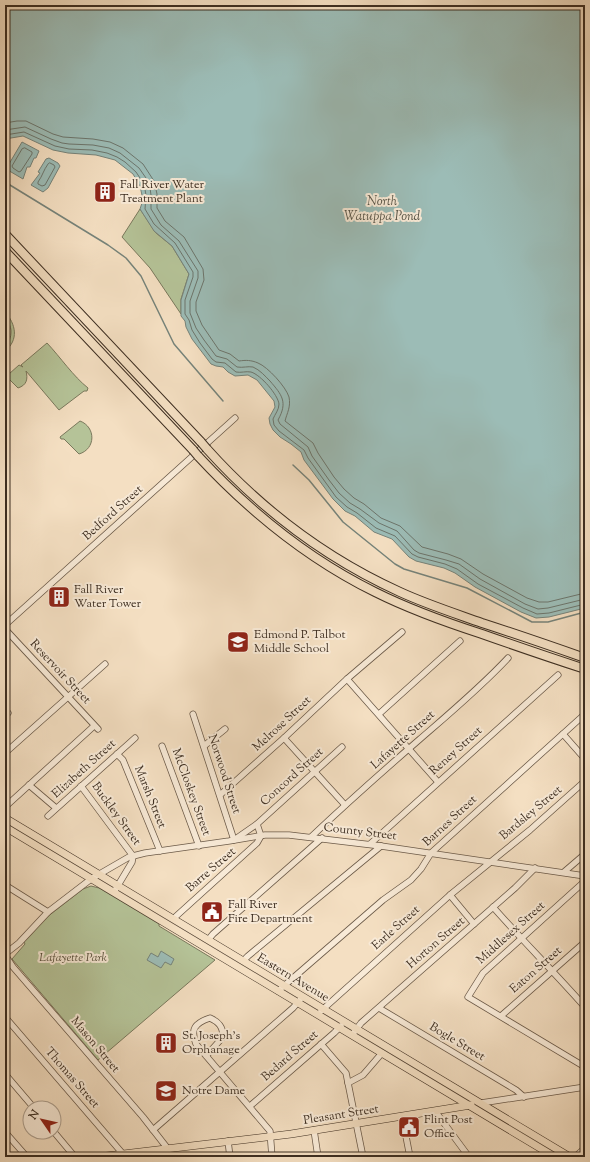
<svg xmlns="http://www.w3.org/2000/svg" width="590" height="1162" viewBox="0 0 590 1162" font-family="'Sorts Mill Goudy',serif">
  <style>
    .green { fill: #b5c398; stroke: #79785c }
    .water { fill: #9cbcb6; stroke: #76837a }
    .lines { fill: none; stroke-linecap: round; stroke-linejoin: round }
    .shore { stroke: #6c756c; stroke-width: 1 }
    .stream { stroke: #76837a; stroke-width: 1.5 }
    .minor-casing { stroke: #6b5a49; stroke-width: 7 }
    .major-casing { stroke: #3d2e21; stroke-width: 8 }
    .highway-casing { stroke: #3d2e21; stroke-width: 10 }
    .minor { stroke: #f8ead7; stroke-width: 5.5 }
    .major { stroke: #f4dfc2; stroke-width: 7 }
    .highway { stroke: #f4dfc2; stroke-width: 8 }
    .highway-bridge-casing { stroke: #3d2e21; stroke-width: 10; stroke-linecap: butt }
    .highway-bridge { stroke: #f4dfc2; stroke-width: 8 }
    .labels { text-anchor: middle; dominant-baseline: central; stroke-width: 4; stroke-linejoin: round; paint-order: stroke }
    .poi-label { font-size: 12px; fill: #3d2e21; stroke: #f8ead7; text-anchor: start }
    .street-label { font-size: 12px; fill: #3d2e21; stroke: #f8ead7 }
    .park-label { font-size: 12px; font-style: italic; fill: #554c39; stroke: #f8ead7 }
    .water-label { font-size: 13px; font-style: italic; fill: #555246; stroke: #f8ead7 }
  </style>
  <rect width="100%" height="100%" fill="#f4dfc2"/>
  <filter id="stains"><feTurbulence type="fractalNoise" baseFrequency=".005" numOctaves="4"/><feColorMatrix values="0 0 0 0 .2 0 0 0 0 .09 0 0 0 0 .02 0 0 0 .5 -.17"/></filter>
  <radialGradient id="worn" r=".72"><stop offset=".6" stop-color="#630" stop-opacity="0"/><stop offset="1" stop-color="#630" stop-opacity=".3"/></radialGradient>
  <!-- green -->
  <g class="green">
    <path d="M140,209L156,233L172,246L189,274L181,299V314L150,268L122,237Z"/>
    <path d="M5,312C16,324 19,340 5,351C5,345 11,340 11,333C12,325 5,320 5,312Z"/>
    <path d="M47,343C61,358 73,376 88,388L87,391H84L59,410L26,371C28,379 27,385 18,388L9,379H7L5,377L6,375L9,374L19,365L23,367L21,365Z"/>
    <path d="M80,421C96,427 96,449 79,454L64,439H61L60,437Z"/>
    <path d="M91,886L99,888L159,924V926L215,960L98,1060L12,959L25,944L24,942L47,917L83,889Z"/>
  </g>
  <!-- water -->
  <g class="water">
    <path d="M5,5H585V608L549,617L536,618L521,612L475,587L455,573L444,568L416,561L409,557L392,539L374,532L355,516L345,511L333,499L304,460L301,452L291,444L280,437L273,430L270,424L269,418L275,407L274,401L257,380L248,375L235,376L228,372L223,367L216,366L211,364L192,339L186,327L185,321L181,316V300L189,274L172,246L154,231L140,209L143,200L140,186L133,174L115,160L96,155L68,153L53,150L23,136L5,139Z"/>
    <path d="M22,142L39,151L36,158H34L30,167H27L23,179L6,169Z"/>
    <path d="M49,158L58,163L60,166L48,188L43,192L31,185L40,173L38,172L46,159Z"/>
    <path d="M161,951L174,959L171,965L165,962L161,968L147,960L151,953L158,957Z"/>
  </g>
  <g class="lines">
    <!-- shore -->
    <g class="shore">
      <path d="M5,123L17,121H26L53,134L63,137L93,139L110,142L123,148L143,164L154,181L157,194V208L165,221L184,237L203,269L204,280L196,302V311L202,325L219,350L230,354L239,361C246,360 251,360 258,363C268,367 286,387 289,397C291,407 287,413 285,421L313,443L318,453L334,477L344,489L354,498L364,504L381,518L400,526L422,547L448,554L461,559L483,574L527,598L539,602H548L585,593"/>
      <path d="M5,130L25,127L51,139L62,143L69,144L93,145L109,148L120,153L139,168L146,178L150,188L151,195V209L161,225L179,241L198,271V278L190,301V313L196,328L204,340L216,356L227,359L237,367C243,368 248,366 253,367C260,370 265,376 270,381C282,395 288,402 278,420L280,424L308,447L312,456L329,480L339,493L350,503L360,509L379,523L397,531L414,550L419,553L446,560L459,564L480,579L525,604L538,609L548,608L585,599"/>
      <path d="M5,135L24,132L55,146L69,149L92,150L107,153L117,157L125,162L136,172L144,184L146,195L145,209L154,224L175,243L193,272V277L185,300V314L189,320L192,330L200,343L212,359L216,362L225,363L236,372C241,373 246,371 251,372C261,375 278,395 279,404C279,410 275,414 273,419L274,425L279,431L304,450L308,458L336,497L347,507L357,513L376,528L395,536L412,554L418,557L445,564L457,569L478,584L523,608L537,614L549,613L585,604"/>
      <path d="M25,148L32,152V154L21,171L19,172L13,168L12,166L22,149Z"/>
      <path d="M50,163L54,165L55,167L45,185L42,186L38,184V182C43,175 43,171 48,164Z"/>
    </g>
    <!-- stream -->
    <g class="stream">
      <path d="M5,182L108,245L126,258L141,276L174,344L223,401"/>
      <path d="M293,465L309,480L343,522L395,564L404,569L467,588L532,622H548L585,612"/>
    </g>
    <!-- minor casing -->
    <g class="minor-casing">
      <g id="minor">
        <path d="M5,625L235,418"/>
        <path d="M5,629L98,729"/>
        <path d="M347,679L438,782"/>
        <path d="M5,710L8,713"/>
        <path d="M193,714L234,840L257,824L342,747"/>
        <path d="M379,714L460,641"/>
        <path d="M563,734L585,759"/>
        <path d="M284,738L345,805"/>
        <path d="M162,746L199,846"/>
        <path d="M204,746L225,729"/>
        <path d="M5,753L105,664"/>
        <path d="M117,754L123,760L160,851"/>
        <path d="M29,785L56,808"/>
        <path d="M81,786L133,856"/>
        <path d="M220,795L284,738L347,679L402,632"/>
        <path d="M5,807L94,726"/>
        <path d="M48,816L135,738"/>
        <path d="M311,837C346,804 383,771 420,739C450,713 481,687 508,658"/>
        <path d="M370,844L558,675"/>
        <path d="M564,872L585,854"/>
        <path d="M585,881L483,973L468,997L585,1067"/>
        <path d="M5,885L48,912"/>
        <path d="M114,892L132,862L133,856"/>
        <path d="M450,895L474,924"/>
        <path d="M493,907C523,941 555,973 585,1007"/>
        <path d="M173,919L257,843L261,836L257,824"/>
        <path d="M208,940L213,934L322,838"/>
        <path d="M5,954L19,943L48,912L91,879L129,857L145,853L229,841L265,835H289L381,846L585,876"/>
        <path d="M5,955L13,967L143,1117L168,1149"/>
        <path d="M243,961L248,956L381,846"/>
        <path d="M278,991L383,900L411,880L421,869L431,853L585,714"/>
        <path d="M379,1008L516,1090L524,1097"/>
        <path d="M321,1011L450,895L530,830L585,781"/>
        <path d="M501,1016L585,942"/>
        <path d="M5,1017L123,1154"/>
        <path d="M352,1035L361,1023L515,888L535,868"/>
        <path d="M321,1044L346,1073L363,1157"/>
        <path d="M206,1056L223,1037C223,1027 219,1022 210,1018C195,1023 190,1029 196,1044L270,1131L272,1157"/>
        <path d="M5,1074L34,1108"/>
        <path d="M348,1083L363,1075L382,1053"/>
        <path d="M481,1103L585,1087"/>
        <path d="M250,1106L334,1033L341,1026"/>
        <path d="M435,1111L469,1157"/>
        <path d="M402,1116L410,1157"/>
        <path d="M153,1130L293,1008L300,1000"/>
        <path d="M314,1130L318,1157"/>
        <path d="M5,1132L27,1157"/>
        <path d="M54,1132L75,1157"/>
        <path d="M228,1141L230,1157"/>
        <path d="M575,1157L585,1148"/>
      </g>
    </g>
    <!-- major casing -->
    <g class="major-casing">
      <g id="major">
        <path d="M5,818L570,1157"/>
        <path d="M5,827L555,1157"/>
        <path d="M98,1157L291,1134L471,1105"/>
      </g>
    </g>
    <!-- highway casing -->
    <g class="highway-casing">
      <g id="highway">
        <path d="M5,234L201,442"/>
        <path d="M5,251L193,450"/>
        <path d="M207,449C261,509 325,558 400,592C426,604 454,613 482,623C516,634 551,646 585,658"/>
        <path d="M198,456C250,512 306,558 375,592C409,609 445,622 482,634C516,646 551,658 585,669"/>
      </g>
    </g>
    <!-- minor -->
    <use href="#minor" class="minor"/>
    <!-- major -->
    <use href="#major" class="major"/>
    <!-- highway -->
    <use href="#highway" class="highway"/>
    <!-- highway-bridge casing -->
    <g class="highway-bridge-casing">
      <g id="highway-bridge">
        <path d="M201,442L207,449"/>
        <path d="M193,450L198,456"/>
      </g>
    </g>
    <!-- highway-bridge -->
    <use href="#highway-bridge" class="highway-bridge"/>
  </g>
  <!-- icons -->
  <defs>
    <g id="building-square" transform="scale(1.15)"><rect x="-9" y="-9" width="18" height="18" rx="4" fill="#8f2418" stroke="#f8ead7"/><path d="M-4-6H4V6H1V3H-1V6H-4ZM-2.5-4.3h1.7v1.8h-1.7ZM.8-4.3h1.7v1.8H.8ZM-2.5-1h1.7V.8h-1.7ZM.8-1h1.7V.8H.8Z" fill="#fff"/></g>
    <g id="school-square" transform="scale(1.15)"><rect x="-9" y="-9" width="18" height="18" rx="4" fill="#8f2418" stroke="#f8ead7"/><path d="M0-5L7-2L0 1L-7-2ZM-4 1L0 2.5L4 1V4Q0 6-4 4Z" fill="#fff"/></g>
    <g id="civic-square" transform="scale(1.15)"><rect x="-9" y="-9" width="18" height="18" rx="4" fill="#8f2418" stroke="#f8ead7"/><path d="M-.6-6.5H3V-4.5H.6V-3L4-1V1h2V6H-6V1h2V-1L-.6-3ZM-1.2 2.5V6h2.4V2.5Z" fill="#fff"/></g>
  </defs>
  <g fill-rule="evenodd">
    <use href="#building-square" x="105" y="192"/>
    <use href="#building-square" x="59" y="597"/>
    <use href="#school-square" x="238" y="642"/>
    <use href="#civic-square" x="212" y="912"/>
    <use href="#building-square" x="166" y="1043"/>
    <use href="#school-square" x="166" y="1091"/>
    <use href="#civic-square" x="409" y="1127"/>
  </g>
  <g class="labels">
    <!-- poi labels -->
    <g class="poi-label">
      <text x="120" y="185">Fall River Water<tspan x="120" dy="14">Treatment Plant</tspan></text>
      <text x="74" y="590">Fall River<tspan x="74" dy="14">Water Tower</tspan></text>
      <text x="254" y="635">Edmond P. Talbot<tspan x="254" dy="14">Middle School</tspan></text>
      <text x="228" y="905">Fall River<tspan x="228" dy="14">Fire Department</tspan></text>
      <text x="182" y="1036">St. Joseph's<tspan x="182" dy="14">Orphanage</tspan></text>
      <text x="182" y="1091">Notre Dame</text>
      <text x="424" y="1120">Flint Post<tspan x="424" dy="14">Office</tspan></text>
    </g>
    <!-- street labels -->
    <g class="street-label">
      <text transform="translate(113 513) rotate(-42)">Bedford Street</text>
      <text transform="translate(60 672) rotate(47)">Reservoir Street</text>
      <text transform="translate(282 724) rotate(-43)">Melrose Street</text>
      <text transform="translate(403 740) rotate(-42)">Lafayette Street</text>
      <text transform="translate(456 751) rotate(-42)">Reney Street</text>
      <text transform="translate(84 769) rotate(-42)">Elizabeth Street</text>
      <text transform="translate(224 774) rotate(72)">Norwood Street</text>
      <text transform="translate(292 777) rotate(-42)">Concord Street</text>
      <text transform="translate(191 792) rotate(70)">McCloskey Street</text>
      <text transform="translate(150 797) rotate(68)">Marsh Street</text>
      <text transform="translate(531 813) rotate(-40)">Bardsley Street</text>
      <text transform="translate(116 814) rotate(54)">Buckley Street</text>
      <text transform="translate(450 821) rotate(-43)">Barnes Street</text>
      <text transform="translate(360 832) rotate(7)">County Street</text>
      <text transform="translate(211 870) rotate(-41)">Barre Street</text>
      <text transform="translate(396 928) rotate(-42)">Earle Street</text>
      <text transform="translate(511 933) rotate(-42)">Middlesex Street</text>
      <text transform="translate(436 943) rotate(-41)">Horton Street</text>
      <text transform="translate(536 970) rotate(-41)">Eaton Street</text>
      <text transform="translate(293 978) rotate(31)">Eastern Avenue</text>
      <text transform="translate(457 1042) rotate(31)">Bogle Street</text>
      <text transform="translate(95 1045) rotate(50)">Mason Street</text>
      <text transform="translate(290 1056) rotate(-41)">Bedard Street</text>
      <text transform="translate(72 1078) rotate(49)">Thomas Street</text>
      <text transform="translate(341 1115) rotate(-9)">Pleasant Street</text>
    </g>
    <!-- park labels -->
    <g class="park-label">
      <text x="73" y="958">Lafayette Park</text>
    </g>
    <!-- water labels -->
    <g class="water-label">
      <text x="382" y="202">North<tspan x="382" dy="15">Watuppa Pond</tspan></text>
    </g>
  </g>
  <!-- margin -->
  <rect width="590" height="1162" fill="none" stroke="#f4dfc2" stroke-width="20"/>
  <rect x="6" y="6" width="578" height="1150" fill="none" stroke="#3d2e21" stroke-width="2"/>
  <rect x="10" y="10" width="570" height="1142" fill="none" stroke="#3d2e21"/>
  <!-- north arrow -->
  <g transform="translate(42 1120) rotate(304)"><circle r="19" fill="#f8ead7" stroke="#ad9f8e"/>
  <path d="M0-3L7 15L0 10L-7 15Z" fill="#8f2418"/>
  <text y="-6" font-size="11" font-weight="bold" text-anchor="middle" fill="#3d2e21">N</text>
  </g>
  <rect width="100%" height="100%" filter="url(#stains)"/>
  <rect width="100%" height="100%" fill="url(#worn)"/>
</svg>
